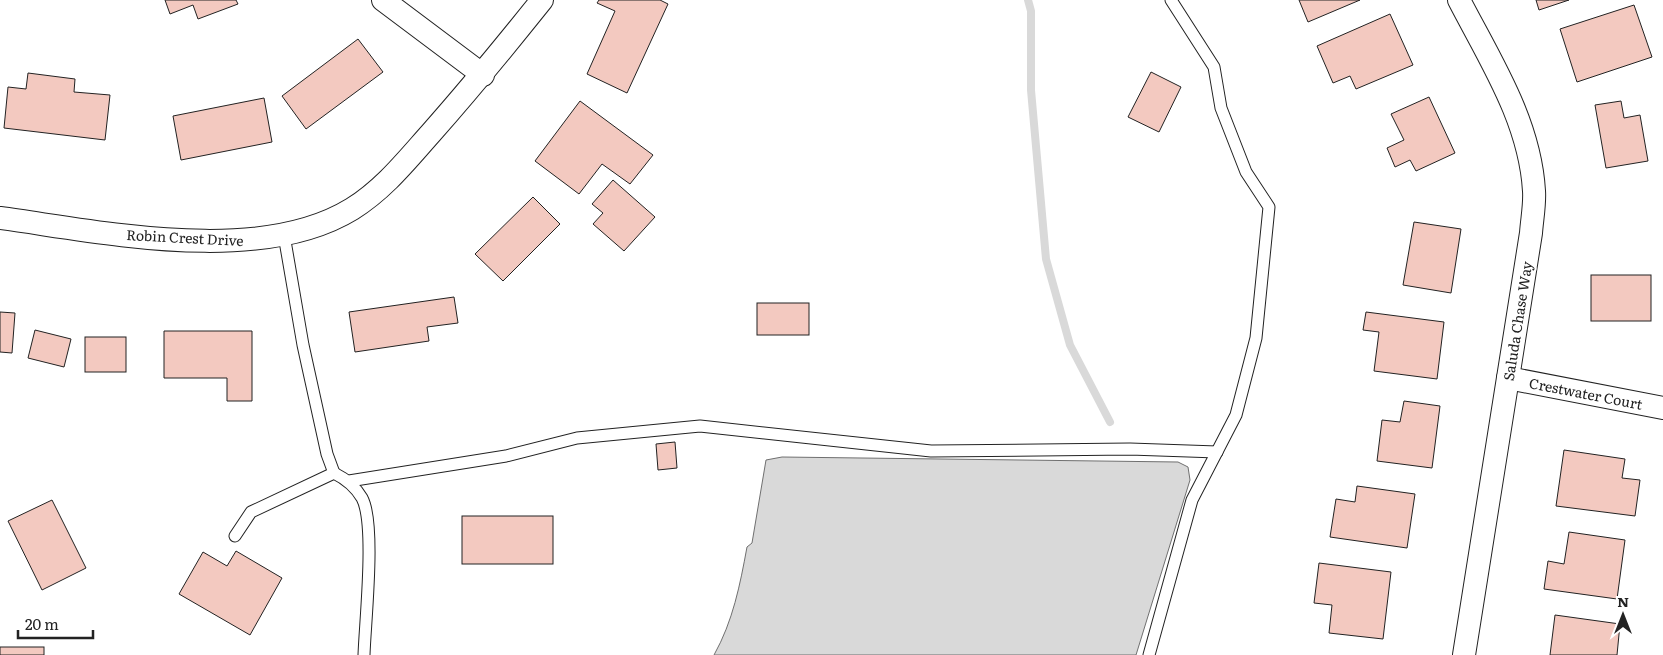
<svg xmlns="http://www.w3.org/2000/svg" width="1663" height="655" viewBox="0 0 1663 655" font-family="Literata,serif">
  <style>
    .water { fill: #d9d9d9; stroke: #6f6f6f }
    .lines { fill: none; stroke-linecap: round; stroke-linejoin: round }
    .stream { stroke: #d9d9d9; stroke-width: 8 }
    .building { fill: #f3c9c0; stroke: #222 }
    .service-casing { stroke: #222; stroke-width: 13 }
    .minor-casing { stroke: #222; stroke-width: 24 }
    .service { stroke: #fff; stroke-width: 11 }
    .minor { stroke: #fff; stroke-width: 22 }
    .labels { text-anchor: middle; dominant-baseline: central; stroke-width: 4; stroke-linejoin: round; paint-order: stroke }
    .street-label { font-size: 14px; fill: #222; stroke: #fff }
  </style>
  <rect width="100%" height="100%" fill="#fff"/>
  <!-- water -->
  <path class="water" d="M782,457L1178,462L1188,467L1190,480L1136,655H714C733,621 740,585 747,547L752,543L766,460Z"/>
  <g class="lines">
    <!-- stream -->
    <path class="stream" d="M1028,0L1031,11V90L1046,259L1070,345L1110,422"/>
  </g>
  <!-- building -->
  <g class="building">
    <path d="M165,0H236L238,4L198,19L193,5L170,14Z"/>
    <path d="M599,0H660L668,4L627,93L587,74L615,11L597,3Z"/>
    <path d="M1299,0H1360L1308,22Z"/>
    <path d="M1536,0H1569L1539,10Z"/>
    <path d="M1634,5L1652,57L1577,82L1560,29Z"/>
    <path d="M1390,14L1413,65L1356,89L1350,76L1333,83L1317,46Z"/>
    <path d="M358,39L383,72L306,129L282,96Z"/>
    <path d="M1151,72L1181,87L1159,132L1128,117Z"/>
    <path d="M28,73L75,79L74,92L110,95L105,140L4,128L8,87L26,89Z"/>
    <path d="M1429,97L1455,153L1416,171L1410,160L1395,167L1387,148L1404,140L1391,114Z"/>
    <path d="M264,98L272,142L181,160L173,116Z"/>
    <path d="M580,101L653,155L630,184L602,164L579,194L535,161Z"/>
    <path d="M1621,101L1624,118L1640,115L1648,161L1606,168L1595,105Z"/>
    <path d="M613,180L655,217L624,251L593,224L603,213L592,204Z"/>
    <path d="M533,197L560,224L503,281L475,254Z"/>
    <path d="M1414,222L1461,229L1451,293L1403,285Z"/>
    <rect x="1591" y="275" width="60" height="46"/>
    <path d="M454,297L458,323L427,327L429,341L355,352L349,312Z"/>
    <rect x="757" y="303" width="52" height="32"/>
    <path d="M0,312L15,313L12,353L0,352Z"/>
    <path d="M1366,312L1444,322L1437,379L1374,371L1379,332L1363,330Z"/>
    <path d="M35,330L71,339L64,367L28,358Z"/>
    <path d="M164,331H252V401H227V378H164Z"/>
    <rect x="85" y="337" width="41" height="35"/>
    <path d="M1404,401L1440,406L1432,468L1377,461L1382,420L1400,422Z"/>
    <path d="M675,442L677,468L658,470L656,444Z"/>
    <path d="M1564,450L1625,459L1622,478L1640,480L1635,516L1556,506Z"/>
    <path d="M1357,486L1415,494L1407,548L1330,537L1336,499L1355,502Z"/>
    <path d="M52,500L86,568L42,590L8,521Z"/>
    <rect x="462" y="516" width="91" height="48"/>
    <path d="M1569,532L1625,540L1617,599L1544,589L1548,561L1564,564Z"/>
    <path d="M236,551L282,578L250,635L179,594L203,552L227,566Z"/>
    <path d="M1319,563L1391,572L1383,639L1329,633L1332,605L1314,603Z"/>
    <path d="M1555,615L1620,624L1617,655H1550Z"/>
    <rect x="0" y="647" width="44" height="8"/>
  </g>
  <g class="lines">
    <!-- service casing -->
    <g class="service-casing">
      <g id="service">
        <path d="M284,235L303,345L327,454L334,473"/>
        <path d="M349,481L506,456L577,438L700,426L931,451L1130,449L1217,452"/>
        <path d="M235,536L251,512L334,473C346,479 355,486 362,498C376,524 365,622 364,655"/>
        <path d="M1149,655L1192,500L1236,415L1256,338L1269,207L1246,172L1221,108L1214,67L1171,0"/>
      </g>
    </g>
    <!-- minor casing -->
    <g class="minor-casing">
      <g id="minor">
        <path d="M383,0L483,75"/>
        <path d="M1459,0C1490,60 1530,121 1534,191C1535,204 1532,219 1531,233L1464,655"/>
        <path d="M0,218C104,232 259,266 352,209C384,189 406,161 431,133C469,90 506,45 542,0"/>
        <path d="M1508,378L1663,408"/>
      </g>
    </g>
    <!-- service -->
    <use href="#service" class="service"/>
    <!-- minor -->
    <use href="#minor" class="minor"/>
  </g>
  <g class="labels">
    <!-- street labels -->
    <g class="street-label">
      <text transform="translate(185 237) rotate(3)">Robin Crest Drive</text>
      <text transform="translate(1517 321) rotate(-81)">Saluda Chase Way</text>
      <text transform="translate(1586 393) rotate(11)">Crestwater Court</text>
    </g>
  </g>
  <!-- north arrow -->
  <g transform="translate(1623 615)" stroke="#ffffff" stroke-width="4" paint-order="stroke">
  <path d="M0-4L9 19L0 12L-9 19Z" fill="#222222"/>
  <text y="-8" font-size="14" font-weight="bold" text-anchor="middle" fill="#222222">N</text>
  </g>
  <!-- scale -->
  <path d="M18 630v8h75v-8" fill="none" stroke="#222222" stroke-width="2.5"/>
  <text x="25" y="630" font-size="15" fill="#222222" stroke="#ffffff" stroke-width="4" paint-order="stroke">20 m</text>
</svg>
